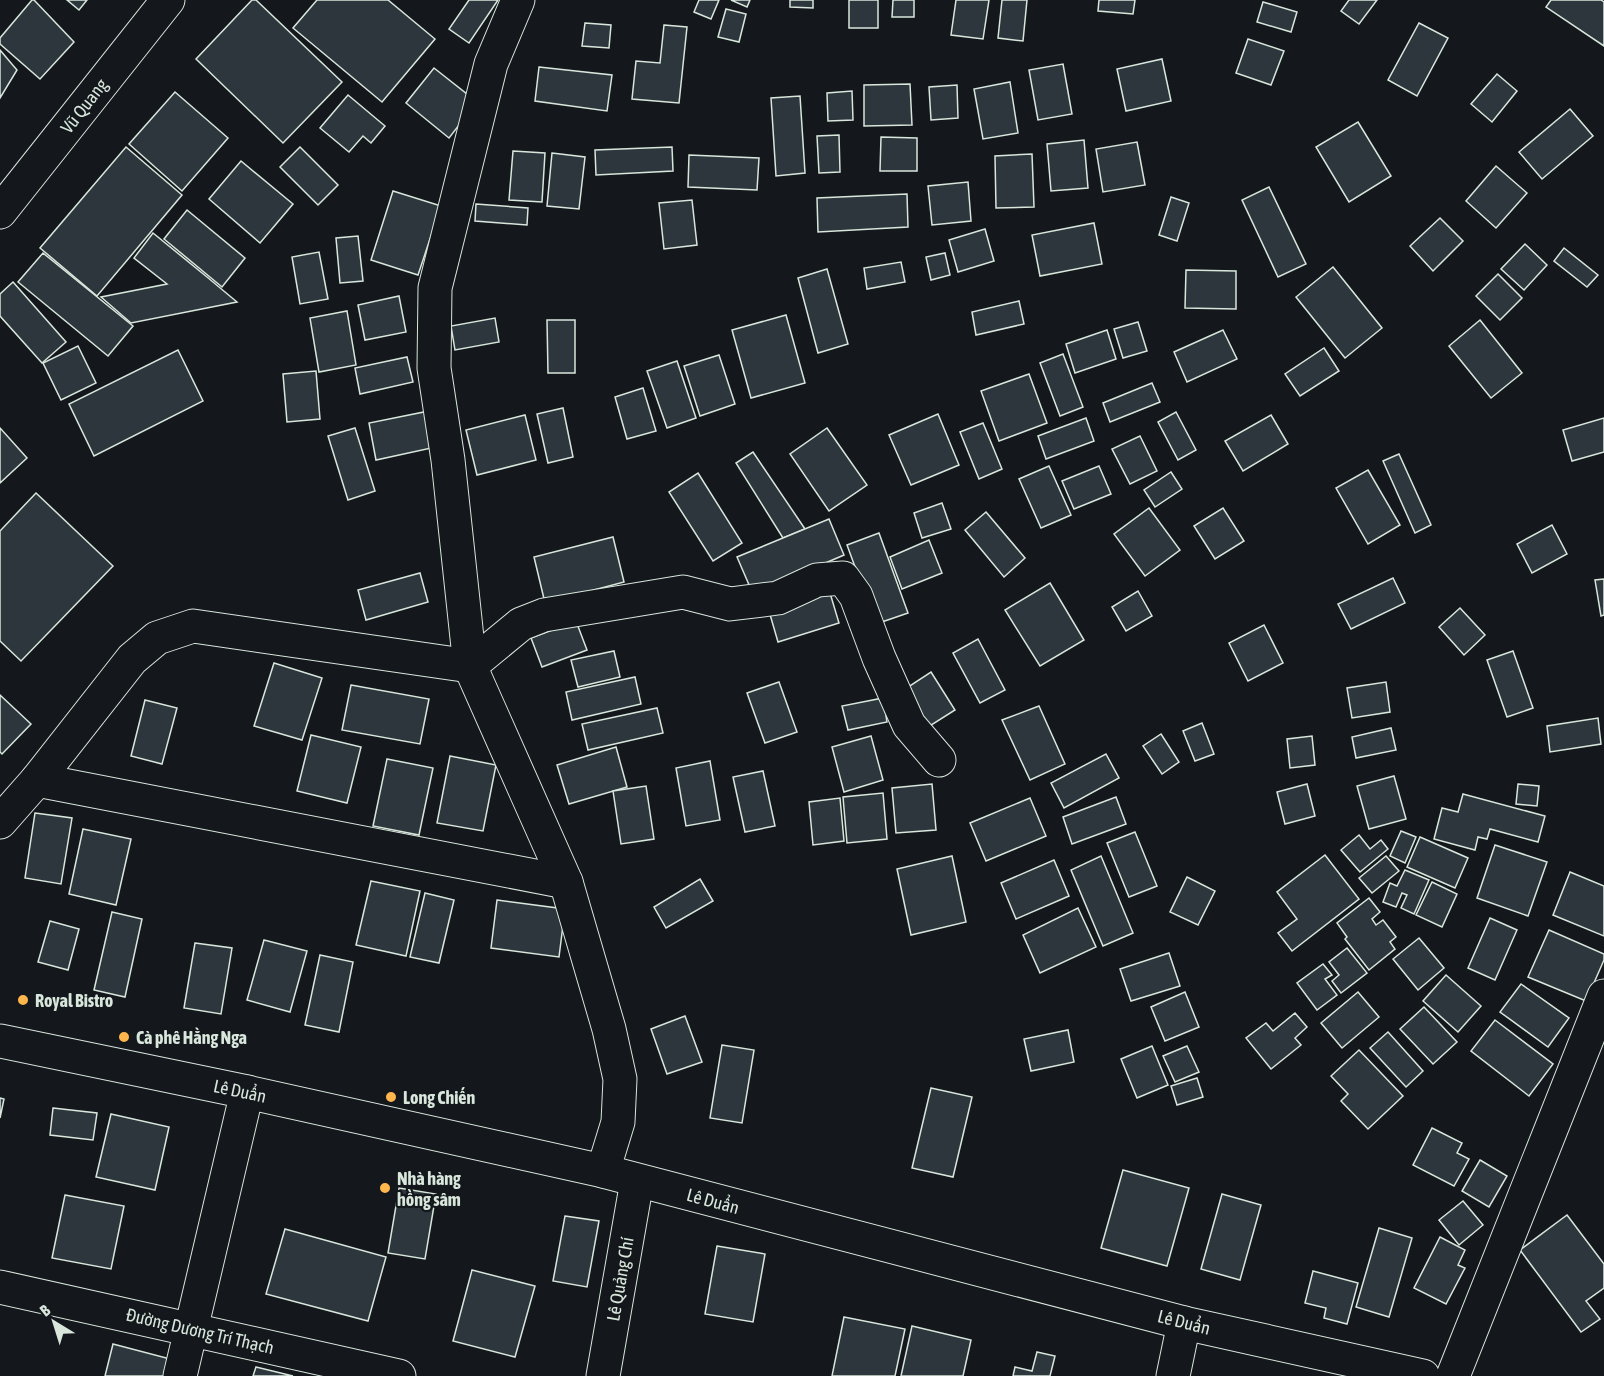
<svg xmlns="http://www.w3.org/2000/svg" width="1604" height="1376" viewBox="0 0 1604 1376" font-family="'Asap Condensed',sans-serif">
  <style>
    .building { fill: #2c363c; stroke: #d8e6dc; stroke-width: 1.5 }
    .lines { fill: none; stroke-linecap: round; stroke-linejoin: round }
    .minor-casing { stroke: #d8e6dc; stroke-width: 35 }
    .major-casing { stroke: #d8e6dc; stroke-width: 35 }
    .minor { stroke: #14181c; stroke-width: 33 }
    .major { stroke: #14181c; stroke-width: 33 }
    .poi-dot { fill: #ffb74d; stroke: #14181c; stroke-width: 2 }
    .labels { text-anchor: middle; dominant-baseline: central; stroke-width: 4.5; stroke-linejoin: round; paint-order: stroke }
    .street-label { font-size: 18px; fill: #d8e6dc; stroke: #14181c }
    .poi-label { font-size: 18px; font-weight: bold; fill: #d8e6dc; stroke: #14181c; text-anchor: start }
  </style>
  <rect width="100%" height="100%" fill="#14181c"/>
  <!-- building -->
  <g class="building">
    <path d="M32,0H34L74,42L40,79L0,44V38Z"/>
    <path d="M67,0H87L79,10Z"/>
    <path d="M252,0H256L342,82L283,143L196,59Z"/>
    <path d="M317,0H388L435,39L382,102L293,28Z"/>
    <path d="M469,0H498L469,43L449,29Z"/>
    <path d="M699,0H719L711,19L694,12Z"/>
    <path d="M731,0H750L747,7Z"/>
    <path d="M790,0H813V8L790,7Z"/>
    <rect x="849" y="0" width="29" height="28"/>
    <path d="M893,0H914V17H892Z"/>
    <path d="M956,0H989L983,39L951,35Z"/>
    <path d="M1002,0H1027L1023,41L998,38Z"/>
    <path d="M1099,0H1135L1133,14L1098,11Z"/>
    <path d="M1349,0H1377L1359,24L1341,11Z"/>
    <path d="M1551,0H1601L1604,2V46L1546,7Z"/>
    <path d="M1263,2L1297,12L1291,32L1257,22Z"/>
    <path d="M726,9L746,14L739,42L718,37Z"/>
    <path d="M585,23L611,25L609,48L582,46Z"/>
    <path d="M1419,23L1448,38L1417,96L1388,80Z"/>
    <path d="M664,25L687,27L679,103L632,99L636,61L660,63Z"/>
    <path d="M1248,39L1284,51L1271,85L1236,73Z"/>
    <path d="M0,50L17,70L0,98Z"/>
    <path d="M1162,59L1171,101L1126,111L1117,69Z"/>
    <path d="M1063,64L1072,114L1038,120L1029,70Z"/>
    <path d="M539,67L612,75L607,111L535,101Z"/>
    <path d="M434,68L477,102L449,138L406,103Z"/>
    <path d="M1497,74L1517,91L1492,122L1471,104Z"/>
    <path d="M1010,82L1018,133L983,139L974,89Z"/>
    <path d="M910,84L912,125L864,126V85Z"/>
    <path d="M957,85L958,118L931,120L929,87Z"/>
    <path d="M852,91L853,120L828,121L827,93Z"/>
    <path d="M175,92L228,138L182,191L129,144Z"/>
    <path d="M348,95L385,126L371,143L363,136L349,152L320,128Z"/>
    <path d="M800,96L805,173L776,176L771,98Z"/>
    <path d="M1570,109L1593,136L1542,179L1519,152Z"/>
    <path d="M1358,122L1391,176L1349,202L1316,147Z"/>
    <path d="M839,135L840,172L819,173L817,136Z"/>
    <path d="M881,137L917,138V171H880Z"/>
    <path d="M1084,140L1088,188L1051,191L1047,144Z"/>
    <path d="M1137,142L1145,185L1103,192L1096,149Z"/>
    <path d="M126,147L182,195L97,296L40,248Z"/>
    <path d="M300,147L338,185L318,205L280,167Z"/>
    <path d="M672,147L673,171L596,175L595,150Z"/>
    <path d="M513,151L545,153L542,202L509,200Z"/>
    <path d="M552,153L585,157L579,209L547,206Z"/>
    <path d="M1032,154L1034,207L996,208L995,156Z"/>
    <path d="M689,155L759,158L757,190L688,187Z"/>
    <path d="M241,161L293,204L260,243L209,199Z"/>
    <path d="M1496,166L1527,193L1496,228L1466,201Z"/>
    <path d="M968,182L971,221L932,225L928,186Z"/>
    <path d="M1269,187L1306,264L1278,277L1242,200Z"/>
    <path d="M393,191L441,206L418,275L371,260Z"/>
    <path d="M907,194L908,227L818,232L817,198Z"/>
    <path d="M1171,197L1189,203L1177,241L1159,235Z"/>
    <path d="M692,200L697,245L664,249L659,203Z"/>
    <path d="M476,204L528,208L527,225L475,221Z"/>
    <path d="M187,210L245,258L222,287L164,239Z"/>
    <path d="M1440,218L1463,241L1433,271L1410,246Z"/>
    <path d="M1094,223L1102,264L1040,276L1032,235Z"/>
    <path d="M985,229L994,261L958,272L949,240Z"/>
    <path d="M153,233L207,277L237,302L131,323L101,297L167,284L134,258Z"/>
    <path d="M358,236L363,281L340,283L336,238Z"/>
    <path d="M1525,244L1547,265L1524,290L1501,269Z"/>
    <path d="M1564,248L1598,275L1587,287L1554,261Z"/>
    <path d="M319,252L328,299L300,304L292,257Z"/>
    <path d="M43,253L133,326L108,356L18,282Z"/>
    <path d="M945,253L950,275L931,280L926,257Z"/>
    <path d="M901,262L905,282L867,289L864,268Z"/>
    <path d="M1333,267L1382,328L1345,358L1296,297Z"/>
    <path d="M827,269L848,344L818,353L798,278Z"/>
    <path d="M1186,270L1236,271V309L1185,308Z"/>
    <path d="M1498,274L1522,298L1500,320L1476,296Z"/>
    <path d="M13,282L66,342L42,363L0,316V294Z"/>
    <path d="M399,296L406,332L365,340L358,305Z"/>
    <path d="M1019,301L1024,324L976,335L972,312Z"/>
    <path d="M347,311L356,365L319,372L310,318Z"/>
    <path d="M786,315L805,383L751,398L732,330Z"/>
    <path d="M495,318L499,342L455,350L451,326Z"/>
    <path d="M547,320H575V373H548Z"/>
    <path d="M1480,320L1522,373L1491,398L1449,346Z"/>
    <path d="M1138,322L1147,351L1123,358L1114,329Z"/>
    <path d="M1107,330L1116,359L1075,373L1066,344Z"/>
    <path d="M1223,330L1237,359L1187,382L1174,352Z"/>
    <path d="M78,346L96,383L61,400L43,363Z"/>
    <path d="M1324,348L1339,371L1300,396L1285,374Z"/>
    <path d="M178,350L203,401L94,456L69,404Z"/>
    <path d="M1063,354L1083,407L1060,416L1040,363Z"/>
    <path d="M719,355L735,404L700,416L684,366Z"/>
    <path d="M407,357L413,382L360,394L355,368Z"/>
    <path d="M677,361L696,418L667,428L647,371Z"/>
    <path d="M316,371L320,419L287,422L283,374Z"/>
    <path d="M1029,374L1047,423L999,441L981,391Z"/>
    <path d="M1152,383L1160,402L1110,422L1103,403Z"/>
    <path d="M643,388L656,431L627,439L615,397Z"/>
    <path d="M563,408L573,457L548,463L537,414Z"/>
    <path d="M429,411L436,447L376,460L369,423Z"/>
    <path d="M1176,412L1196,450L1178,460L1158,422Z"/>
    <path d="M938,414L959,465L911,485L889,435Z"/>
    <path d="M525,415L536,460L477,475L466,430Z"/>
    <path d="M1271,415L1288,444L1243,471L1225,441Z"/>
    <path d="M1086,418L1094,441L1046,459L1038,436Z"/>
    <path d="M1604,418V452L1572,461L1563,430Z"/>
    <path d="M983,423L1002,469L979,479L960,432Z"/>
    <path d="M0,428L27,458L0,483Z"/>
    <path d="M355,428L375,491L348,500L328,436Z"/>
    <path d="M827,428L867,485L829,511L790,454Z"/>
    <path d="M1140,436L1157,471L1130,484L1112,449Z"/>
    <path d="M753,452L805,529L783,538L736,463Z"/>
    <path d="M1399,454L1431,525L1415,533L1383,461Z"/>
    <path d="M1049,466L1071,515L1041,528L1019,479Z"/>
    <path d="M1099,466L1111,494L1074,509L1062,481Z"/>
    <path d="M1368,470L1400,525L1368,544L1336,488Z"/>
    <path d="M1171,472L1182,489L1155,507L1144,490Z"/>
    <path d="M698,473L742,543L713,561L669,492Z"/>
    <path d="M36,493L113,566L21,661L0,641V531Z"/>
    <path d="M942,503L951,529L922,538L914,513Z"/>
    <path d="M1149,508L1180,550L1145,576L1114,534Z"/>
    <path d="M1223,508L1244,541L1215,559L1194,526Z"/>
    <path d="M986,512L1025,558L1004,577L965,530Z"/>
    <path d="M829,519L844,555L753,594L737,557Z"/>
    <path d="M1552,525L1567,554L1532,573L1517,544Z"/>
    <path d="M879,533L908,613L876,624L847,545Z"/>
    <path d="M613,537L624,582L545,603L534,557Z"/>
    <path d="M929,540L942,573L902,589L890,557Z"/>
    <path d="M420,573L428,602L366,620L358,590Z"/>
    <path d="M1393,578L1405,603L1351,629L1338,604Z"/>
    <path d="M1604,579V615L1601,616L1595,580Z"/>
    <path d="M1050,583L1084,640L1040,666L1005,610Z"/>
    <path d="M1138,591L1152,616L1126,631L1112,607Z"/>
    <path d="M830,593L839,623L778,642L769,611Z"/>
    <path d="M1460,608L1485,635L1464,655L1439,627Z"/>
    <path d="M576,621L587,650L542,667L531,638Z"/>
    <path d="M1264,625L1283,663L1248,681L1229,643Z"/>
    <path d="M978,639L1005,690L980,703L953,653Z"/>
    <path d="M614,651L620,677L578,687L571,660Z"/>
    <path d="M1513,651L1533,708L1507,717L1487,660Z"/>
    <path d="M274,663L322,678L302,740L254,726Z"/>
    <path d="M931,672L955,710L925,729L902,691Z"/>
    <path d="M635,677L641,704L572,720L566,692Z"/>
    <path d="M779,682L797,732L765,743L747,693Z"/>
    <path d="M1386,682L1390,712L1352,718L1347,688Z"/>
    <path d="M351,685L429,699L420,744L342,730Z"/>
    <path d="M0,695L31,724L2,754L0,752Z"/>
    <path d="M883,698L887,722L848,730L842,706Z"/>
    <path d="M145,700L177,708L162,764L131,756Z"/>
    <path d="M1039,706L1065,764L1030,780L1002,720Z"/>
    <path d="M657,708L663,733L588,750L582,724Z"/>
    <path d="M1598,718L1601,744L1550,752L1547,726Z"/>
    <path d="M1202,723L1214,754L1195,761L1183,731Z"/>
    <path d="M1391,728L1396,750L1356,758L1352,737Z"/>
    <path d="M1161,734L1179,762L1162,774L1143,746Z"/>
    <path d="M311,735L361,747L347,803L297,791Z"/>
    <path d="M871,736L883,780L844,792L832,747Z"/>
    <path d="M1312,736L1315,765L1290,768L1287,739Z"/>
    <path d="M616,747L627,787L569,804L557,765Z"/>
    <path d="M1106,754L1119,778L1064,808L1051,783Z"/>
    <path d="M450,756L496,765L483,831L437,823Z"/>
    <path d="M387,759L433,768L419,835L373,826Z"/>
    <path d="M710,761L720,820L686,826L676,768Z"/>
    <path d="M763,771L775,826L745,832L733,777Z"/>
    <path d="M1394,776L1406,819L1369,829L1357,786Z"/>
    <path d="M932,784L936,830L896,833L892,788Z"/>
    <path d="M1307,784L1315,816L1285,824L1277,792Z"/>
    <path d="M1518,784L1539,786L1537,806L1516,804Z"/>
    <path d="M646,786L654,839L621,844L613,791Z"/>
    <path d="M883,793L887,839L847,843L843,797Z"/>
    <path d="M1463,794L1545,816L1538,842L1490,829L1487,839L1478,837L1475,850L1434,839L1442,808L1458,812Z"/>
    <path d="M1116,797L1126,824L1072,844L1063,817Z"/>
    <path d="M840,798L844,841L813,845L809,802Z"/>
    <path d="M1030,798L1046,836L986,861L970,823Z"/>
    <path d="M35,813L72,818L61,884L25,878Z"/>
    <path d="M83,829L131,839L116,905L69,894Z"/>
    <path d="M1401,831L1416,837L1405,863L1390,856Z"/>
    <path d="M1135,832L1157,886L1129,897L1107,843Z"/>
    <path d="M1359,835L1370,849L1381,840L1388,849L1360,872L1341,850Z"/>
    <path d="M1420,837L1468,858L1455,888L1407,867Z"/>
    <path d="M1495,845L1547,862L1528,916L1477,898Z"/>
    <path d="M1325,855L1359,899L1292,951L1278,933L1297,919L1277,892Z"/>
    <path d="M952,856L966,922L911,935L897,869Z"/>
    <path d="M1101,856L1133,933L1103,946L1071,870Z"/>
    <path d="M1386,856L1399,871L1372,893L1359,878Z"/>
    <path d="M1054,860L1069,896L1016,919L1001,883Z"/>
    <path d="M1405,870L1429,880L1414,914L1401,908L1407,895L1402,893L1396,907L1383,902L1390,883L1397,886Z"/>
    <path d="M1570,872L1604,886V936L1553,915Z"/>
    <path d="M1187,877L1215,891L1198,925L1170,912Z"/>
    <path d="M700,879L713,901L666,928L654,907Z"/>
    <path d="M371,881L420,891L406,956L356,945Z"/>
    <path d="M1432,882L1457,894L1442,927L1416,915Z"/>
    <path d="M425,893L454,900L439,963L410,957Z"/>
    <path d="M1369,898L1380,912L1372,919L1376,925L1383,920L1396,937L1390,942L1395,949L1369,970L1345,939L1347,937L1337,923Z"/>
    <path d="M497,900L565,909L559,957L491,948Z"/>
    <path d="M1078,908L1096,947L1040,973L1023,935Z"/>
    <path d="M112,912L142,919L125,997L94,990Z"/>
    <path d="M1490,918L1517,930L1495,980L1468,968Z"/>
    <path d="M50,921L79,929L68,970L38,962Z"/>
    <path d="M1549,930L1604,954V960L1586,1001L1528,977Z"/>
    <path d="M1419,938L1444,968L1418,990L1393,959Z"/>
    <path d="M264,940L307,951L290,1012L247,1000Z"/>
    <path d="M195,943L232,948L221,1014L184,1008Z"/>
    <path d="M1347,948L1367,973L1341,993L1332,981L1339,975L1329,962Z"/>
    <path d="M1169,953L1180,986L1131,1001L1120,969Z"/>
    <path d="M320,955L353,962L339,1032L305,1025Z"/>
    <path d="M1323,964L1332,975L1325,979L1337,995L1317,1010L1297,983Z"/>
    <path d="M1446,975L1481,1006L1458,1032L1423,1001Z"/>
    <path d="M1521,984L1569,1018L1548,1047L1500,1012Z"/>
    <path d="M1185,992L1199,1027L1165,1041L1151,1007Z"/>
    <path d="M1358,992L1379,1017L1342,1048L1321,1023Z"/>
    <path d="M1424,1007L1457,1042L1433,1064L1400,1029Z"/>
    <path d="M1295,1013L1307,1027L1295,1038L1301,1045L1271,1069L1246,1038L1266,1023L1273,1031Z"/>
    <path d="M685,1016L702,1062L667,1074L651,1029Z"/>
    <path d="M1495,1020L1553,1064L1529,1096L1471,1051Z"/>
    <path d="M1068,1030L1074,1062L1031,1071L1024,1039Z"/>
    <path d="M1388,1032L1423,1071L1406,1087L1370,1048Z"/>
    <path d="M722,1045L754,1050L742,1123L710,1118Z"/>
    <path d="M1152,1046L1168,1085L1137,1098L1121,1059Z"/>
    <path d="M1187,1046L1199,1072L1175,1082L1163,1056Z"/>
    <path d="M1359,1050L1403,1096L1368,1129L1341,1101L1348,1094L1331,1076Z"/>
    <path d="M1197,1078L1203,1097L1177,1105L1171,1086Z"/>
    <path d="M931,1088L972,1097L953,1177L912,1168Z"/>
    <path d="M0,1098L4,1099L0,1118Z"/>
    <path d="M53,1108L97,1113L93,1140L50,1135Z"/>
    <path d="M111,1114L169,1127L155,1190L96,1177Z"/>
    <path d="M1432,1128L1462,1143L1457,1153L1469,1159L1454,1186L1413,1165Z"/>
    <path d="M1480,1160L1507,1176L1489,1207L1462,1191Z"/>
    <path d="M1123,1170L1189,1188L1167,1266L1101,1248Z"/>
    <path d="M399,1188L436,1194L425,1259L388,1253Z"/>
    <path d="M1222,1194L1261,1205L1240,1280L1201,1269Z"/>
    <path d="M65,1195L124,1206L111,1269L52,1258Z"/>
    <path d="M1463,1201L1483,1225L1459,1245L1439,1220Z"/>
    <path d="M1567,1215L1604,1264V1288L1586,1301L1600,1319L1581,1332L1520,1250Z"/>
    <path d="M565,1216L599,1221L587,1287L553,1281Z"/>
    <path d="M1379,1228L1412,1238L1389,1317L1356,1307Z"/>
    <path d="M285,1229L386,1257L368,1321L266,1294Z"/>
    <path d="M1440,1237L1465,1250L1458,1265L1465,1268L1446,1304L1414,1288Z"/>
    <path d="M717,1246L765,1254L753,1322L705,1314Z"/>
    <path d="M472,1270L535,1286L515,1357L453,1341Z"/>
    <path d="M1313,1271L1358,1283L1347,1324L1324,1318L1326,1308L1305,1303Z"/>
    <path d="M844,1317L905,1329L895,1376H832Z"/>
    <path d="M912,1326L971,1340L963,1376H901Z"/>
    <path d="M113,1344L174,1360L170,1376H105Z"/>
    <path d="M1037,1352L1055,1356L1050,1376H1013L1015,1367L1032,1371Z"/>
    <path d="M256,1367L293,1376H253Z"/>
  </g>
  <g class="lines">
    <!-- minor casing -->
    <g class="minor-casing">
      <g id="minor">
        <path d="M518,0L491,64L435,288L434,368L448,460L470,666L566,882L609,1029L620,1079L618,1122L603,1171"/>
        <path d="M37,780L566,882"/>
        <path d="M0,822L37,780L132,659L157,638L193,626L470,666L521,624L544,615L683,592L730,604L778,598L817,580L843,578L856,596L879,658L909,725L939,760"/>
        <path d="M0,1287L399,1376"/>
        <path d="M180,1376L247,1092"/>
        <path d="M603,1376L637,1181"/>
        <path d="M1173,1376L1184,1323"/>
        <path d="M1453,1376L1604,996"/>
      </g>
    </g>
    <!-- major casing -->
    <g class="major-casing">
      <g id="major">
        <path d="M0,212L168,0"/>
        <path d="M0,1041L247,1092L603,1171L1184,1323L1423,1376"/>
      </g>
    </g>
    <!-- minor -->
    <use href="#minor" class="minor"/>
    <!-- major -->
    <use href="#major" class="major"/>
  </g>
  <!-- markers -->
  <g class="poi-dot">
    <circle cx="23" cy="1000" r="6"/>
    <circle cx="124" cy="1037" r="6"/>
    <circle cx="391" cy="1097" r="6"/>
    <circle cx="385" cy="1188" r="6"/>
  </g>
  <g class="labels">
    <!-- street labels -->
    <g class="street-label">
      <text transform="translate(84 106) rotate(-52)">Vũ Quang</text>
      <text transform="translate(240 1091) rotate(12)">Lê Duẩn</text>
      <text transform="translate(713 1201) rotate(15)">Lê Duẩn</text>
      <text transform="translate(620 1279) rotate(-80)">Lê Quảng Chí</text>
      <text transform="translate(1184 1322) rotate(14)">Lê Duẩn</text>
      <text transform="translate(200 1331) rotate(13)">Đường Dương Trí Thạch</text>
    </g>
    <!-- poi labels -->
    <g class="poi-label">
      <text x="35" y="1000">Royal Bistro</text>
      <text x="136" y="1037">Cà phê Hằng Nga</text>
      <text x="403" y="1097">Long Chiến</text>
      <text x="397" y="1178">Nhà hàng<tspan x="397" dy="21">hồng sâm</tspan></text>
    </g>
  </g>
  <!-- north arrow -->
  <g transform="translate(54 1322) rotate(322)" stroke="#14181c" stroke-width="4.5" paint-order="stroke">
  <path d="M0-4.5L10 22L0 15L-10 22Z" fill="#d8e6dc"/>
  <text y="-9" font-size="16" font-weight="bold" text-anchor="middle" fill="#d8e6dc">B</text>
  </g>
</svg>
